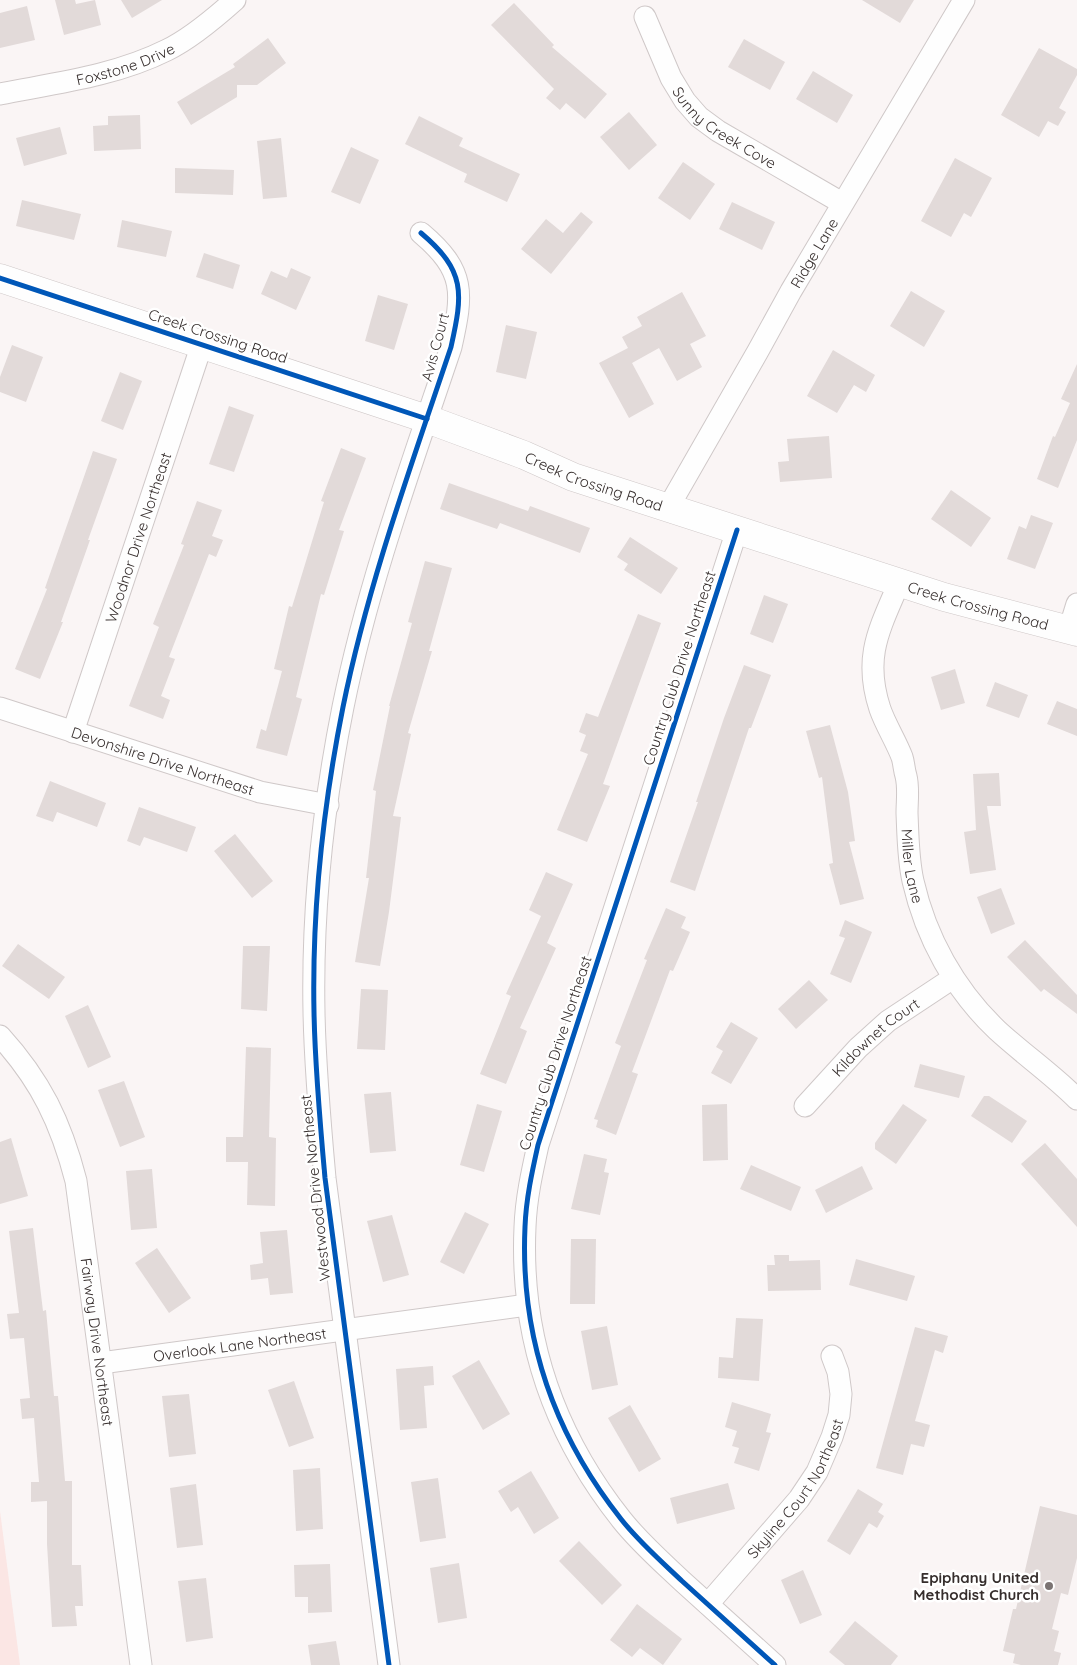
<svg xmlns="http://www.w3.org/2000/svg" width="1077" height="1665" viewBox="0 0 1077 1665" font-family="Quicksand,sans-serif">
  <style>
    .green { fill: #fbe6e4 }
    .building { fill: #e2dad9 }
    .lines { fill: none; stroke-linecap: round; stroke-linejoin: round }
    .street-casing { stroke: #cfc8c8; stroke-width: 23 }
    .secondary-casing { stroke: #cfc8c8; stroke-width: 29 }
    .street { stroke: #fefefe; stroke-width: 21 }
    .secondary { stroke: #fefefe; stroke-width: 28 }
    .cycleway-casing { stroke: #fff; stroke-width: 8 }
    .cycleway { stroke: #0057b8; stroke-width: 5 }
    .poi-dot { fill: #7b7473; stroke: #fff; stroke-width: 2 }
    .labels { text-anchor: middle; dominant-baseline: central; stroke-width: 5; stroke-linejoin: round; paint-order: stroke }
    .street-label { font-size: 15px; fill: #362e2d; stroke: #fff }
    .poi-label { font-size: 15px; font-weight: bold; fill: #362e2d; stroke: #fff; text-anchor: end }
  </style>
  <rect width="100%" height="100%" fill="#faf5f5"/>
  <!-- green -->
  <path class="green" d="M0,1511L20,1665H0Z"/>
  <!-- building -->
  <g class="building">
    <path d="M55,0H75L76,4L95,0L101,25L64,35Z"/>
    <path d="M121,0H162L132,18Z"/>
    <path d="M862,0H914L900,23Z"/>
    <path d="M514,3L554,45L552,47L607,94L585,119L566,103L560,110L546,98L554,89L491,25Z"/>
    <path d="M27,6L35,40L0,48V13Z"/>
    <path d="M268,38L286,63L257,85H237V97L191,125L177,102L235,67L233,64Z"/>
    <path d="M744,39L785,62L770,90L728,67Z"/>
    <path d="M1039,48L1077,69V75L1059,108L1066,112L1058,126L1048,121L1039,137L1001,115Z"/>
    <path d="M813,71L853,95L837,123L796,99Z"/>
    <path d="M629,112L657,145L629,170L600,137Z"/>
    <path d="M140,115L141,149L94,151L93,126L108,125V116Z"/>
    <path d="M419,116L463,138L459,146L520,174L507,202L464,182L467,174L405,144Z"/>
    <path d="M60,127L67,154L24,166L16,138Z"/>
    <path d="M281,138L287,197L263,199L257,141Z"/>
    <path d="M351,147L379,160L360,204L331,192Z"/>
    <path d="M955,158L992,178L971,217L964,213L951,237L921,221Z"/>
    <path d="M683,162L715,184L690,220L658,198Z"/>
    <path d="M175,168L234,170L233,195L175,193Z"/>
    <path d="M22,200L81,214L74,240L16,226Z"/>
    <path d="M732,202L775,222L762,250L719,229Z"/>
    <path d="M581,212L593,222L551,274L521,249L546,219L563,233Z"/>
    <path d="M122,220L172,231L166,257L117,247Z"/>
    <path d="M204,253L240,265L233,289L196,277Z"/>
    <path d="M291,268L311,277L296,310L261,294L271,271L287,278Z"/>
    <path d="M911,291L945,311L924,347L890,326Z"/>
    <path d="M682,292L706,336L690,344L702,367L677,381L659,348L632,363L654,404L629,418L599,363L628,348L622,337L642,326L637,317Z"/>
    <path d="M378,295L408,304L394,350L365,341Z"/>
    <path d="M506,325L537,332L526,379L496,372Z"/>
    <path d="M12,345L43,357L26,402L0,392V377Z"/>
    <path d="M833,350L875,375L866,392L854,385L837,413L807,396Z"/>
    <path d="M1077,364V440L1058,488L1037,479L1053,436L1055,437L1070,403L1061,399Z"/>
    <path d="M120,372L142,381L123,430L101,421Z"/>
    <path d="M229,406L254,415L234,472L209,464Z"/>
    <path d="M829,436L832,478L780,482L778,462L789,461L787,439Z"/>
    <path d="M341,448L366,458L339,530L344,531L324,595L321,594L296,697L302,699L287,756L256,748L261,729L266,731L282,671L274,669L289,606L292,607L324,502L321,501Z"/>
    <path d="M93,451L117,459L88,540H90L61,622H63L40,679L15,669L47,589L45,588Z"/>
    <path d="M449,483L528,511L530,506L590,528L580,553L500,523L497,529L440,509Z"/>
    <path d="M951,490L991,518L971,547L931,519Z"/>
    <path d="M197,501L222,510L212,536L223,540L216,557L209,554L169,657L175,659L161,696L170,700L163,719L129,706L159,627L153,624L184,545L181,544Z"/>
    <path d="M1031,515L1053,523L1035,569L1007,559L1019,526L1026,529Z"/>
    <path d="M630,537L678,568L661,594L624,570L628,564L617,557Z"/>
    <path d="M425,561L452,568L429,651H432L408,733L411,734L393,816L401,817L389,912L380,966L355,962L369,878H366L376,791L373,790L390,706H389L412,623L408,622Z"/>
    <path d="M764,595L788,604L773,643L750,634Z"/>
    <path d="M638,614L661,623L603,784L610,786L587,842L557,830L588,754L580,751L586,735L579,732L586,713L598,717Z"/>
    <path d="M744,665L771,675L751,728H749L695,891L670,882L698,802H696L724,718Z"/>
    <path d="M955,669L965,703L941,710L931,677Z"/>
    <path d="M995,682L1028,695L1019,718L986,706Z"/>
    <path d="M1057,701L1077,709V736L1047,724Z"/>
    <path d="M830,725L848,792L855,841L849,842L864,899L840,905L829,864L833,863L822,777L819,778L806,731Z"/>
    <path d="M999,773L1001,806H987L996,870L970,874L964,832L976,830L973,774Z"/>
    <path d="M50,781L106,803L97,827L57,812L53,822L36,816Z"/>
    <path d="M139,807L196,827L187,852L144,837L140,846L127,841Z"/>
    <path d="M235,834L273,881L252,898L214,851Z"/>
    <path d="M546,872L573,884L547,943L556,948L520,1028L527,1031L506,1084L480,1074L511,996L506,994L541,916L529,910Z"/>
    <path d="M1001,888L1015,924L991,934L977,897Z"/>
    <path d="M666,908L686,917L681,928L690,932L673,971L670,970L632,1072L638,1074L616,1135L596,1127L598,1120L594,1119L621,1046L615,1043L647,960L644,959Z"/>
    <path d="M845,920L872,932L851,983L830,974L845,938L839,936Z"/>
    <path d="M1025,940L1077,995V1014L1044,989L1041,992L1007,957Z"/>
    <path d="M18,944L65,977L49,999L2,966Z"/>
    <path d="M243,946H270L267,1011L241,1009Z"/>
    <path d="M809,980L828,1000L796,1029L778,1009Z"/>
    <path d="M361,989L388,990L385,1050L357,1049Z"/>
    <path d="M88,1005L111,1057L88,1068L65,1016Z"/>
    <path d="M731,1022L758,1038L731,1084L711,1073L723,1051L716,1047Z"/>
    <path d="M246,1047L271,1048L269,1137L276,1138L275,1206L247,1205L248,1162H226V1137H243Z"/>
    <path d="M920,1064L965,1076L959,1098L914,1087Z"/>
    <path d="M124,1081L145,1137L120,1147L98,1090Z"/>
    <path d="M391,1092L396,1151L370,1153L364,1094Z"/>
    <path d="M984,1096H989L1027,1121L1012,1143L971,1116Z"/>
    <path d="M477,1104L502,1111L484,1172L460,1165Z"/>
    <path d="M727,1104L728,1160L703,1161L702,1105Z"/>
    <path d="M903,1104L927,1120L896,1164L875,1149V1143Z"/>
    <path d="M11,1138L28,1196L0,1204V1142Z"/>
    <path d="M1045,1143L1077,1179V1227L1021,1164Z"/>
    <path d="M584,1154L607,1159L604,1172L609,1173L600,1215L571,1209Z"/>
    <path d="M751,1165L801,1187L791,1211L740,1189Z"/>
    <path d="M862,1166L873,1189L826,1213L815,1190Z"/>
    <path d="M152,1169L157,1228L131,1230L126,1171Z"/>
    <path d="M465,1212L489,1224L464,1274L440,1262Z"/>
    <path d="M392,1215L409,1275L383,1282L367,1221Z"/>
    <path d="M33,1228L43,1311L46,1310L54,1396H58L65,1481H72V1565H81L83,1606H75L77,1626L52,1627L47,1544V1501L31,1502V1482H39L34,1418L22,1419L20,1399L30,1398L24,1338L10,1339L7,1314L19,1313L9,1231Z"/>
    <path d="M287,1230L293,1293L270,1295L268,1278L251,1280L250,1265L263,1263L260,1232Z"/>
    <path d="M571,1239H596L595,1304H570Z"/>
    <path d="M157,1248L191,1298L169,1313L135,1263Z"/>
    <path d="M774,1255H789V1261L820,1260L821,1290L768,1291L767,1265H775Z"/>
    <path d="M856,1259L915,1276L907,1301L849,1285Z"/>
    <path d="M736,1318L763,1319L759,1381L718,1378L719,1357L733,1358Z"/>
    <path d="M607,1326L618,1385L592,1390L581,1331Z"/>
    <path d="M915,1327L948,1336L943,1353L935,1350L915,1421L930,1425L924,1447L911,1444L903,1475L876,1468Z"/>
    <path d="M479,1360L510,1414L483,1430L452,1376Z"/>
    <path d="M433,1366L434,1385L424,1386L427,1428L400,1430L396,1369Z"/>
    <path d="M294,1381L314,1438L289,1447L268,1390Z"/>
    <path d="M189,1394L196,1454L169,1457L162,1396Z"/>
    <path d="M732,1402L771,1414L766,1432L771,1433L759,1471L734,1463L739,1448L732,1446L737,1431L725,1427Z"/>
    <path d="M630,1405L661,1459L639,1472L608,1418Z"/>
    <path d="M320,1468L323,1529L296,1531L293,1470Z"/>
    <path d="M531,1471L559,1518L534,1534L518,1507L511,1512L498,1491Z"/>
    <path d="M438,1478L446,1538L420,1542L411,1482Z"/>
    <path d="M728,1483L735,1509L677,1524L670,1498Z"/>
    <path d="M196,1484L203,1545L177,1548L170,1488Z"/>
    <path d="M858,1489L883,1504L878,1512L884,1516L877,1528L869,1523L850,1555L827,1541Z"/>
    <path d="M1040,1506L1077,1515V1558L1068,1595L1061,1593L1052,1629L1059,1631L1054,1651L1061,1653L1058,1665H1021L1013,1663L1015,1654L1003,1651L1013,1609H1016Z"/>
    <path d="M579,1541L622,1585L602,1605L559,1561Z"/>
    <path d="M459,1563L467,1618L438,1623L430,1568Z"/>
    <path d="M330,1564L332,1612L308,1613V1597H295L294,1565Z"/>
    <path d="M803,1570L822,1615L800,1624L781,1580Z"/>
    <path d="M206,1578L213,1638L186,1642L178,1581Z"/>
    <path d="M637,1604L682,1639L663,1665L640,1648L632,1657L610,1640Z"/>
    <path d="M855,1621L898,1656L891,1665H845L829,1652Z"/>
    <path d="M336,1641L340,1665H311L308,1645Z"/>
  </g>
  <g class="lines">
    <!-- street casing -->
    <g class="street-casing">
      <g id="street">
        <path id="s1" d="M645,17L671,78L685,101L699,117L718,131L842,203"/>
        <path id="s2" d="M0,94C56,83 115,76 167,50C190,39 216,17 235,0"/>
        <path id="s3" d="M668,508L758,351L791,291L964,0"/>
        <path d="M737,530L538,1145C532,1172 526,1199 525,1227C520,1336 553,1433 621,1519C639,1542 661,1561 682,1581C713,1609 744,1637 775,1665"/>
        <path id="s4" d="M899,583C879,630 863,657 880,709C886,726 896,741 902,757C904,763 904,770 906,776C909,788 907,801 907,813C908,836 908,859 913,881C926,938 955,990 997,1030C1023,1054 1052,1074 1077,1099"/>
        <path d="M1069,630L1077,604"/>
        <path id="s5" d="M0,708L260,792L328,805"/>
        <path id="s6" d="M73,732L202,344"/>
        <path id="s7" d="M0,1036C41,1081 61,1123 76,1181L141,1665"/>
        <path id="s8" d="M805,1106L858,1048L888,1021L953,978"/>
        <path id="s9" d="M101,1363L527,1305"/>
        <path id="s10" d="M708,1604L799,1499L817,1472L832,1437L839,1415L841,1394L838,1372L832,1356"/>
        <path d="M389,1665L325,1178C320,1123 315,1068 314,1012C312,911 323,807 343,707C368,584 411,466 451,347C463,293 466,271 421,233"/>
      </g>
    </g>
    <!-- secondary casing -->
    <g class="secondary-casing">
      <g id="secondary">
        <path id="s11" d="M0,278L427,419L524,455L573,477L944,597L1077,632"/>
      </g>
    </g>
    <!-- street -->
    <use href="#street" class="street"/>
    <!-- secondary -->
    <use href="#secondary" class="secondary"/>
    <!-- cycleway casing -->
    <g class="cycleway-casing">
      <g id="cycleway">
        <path d="M0,278L427,419"/>
        <path d="M737,530L538,1145C532,1172 526,1199 525,1227C520,1336 553,1433 621,1519C639,1542 661,1561 682,1581C713,1609 744,1637 775,1665"/>
        <path d="M389,1665L325,1178C320,1123 315,1068 314,1012C312,911 323,807 343,707C368,584 411,466 451,347C463,293 466,271 421,233"/>
      </g>
    </g>
    <!-- cycleway -->
    <use href="#cycleway" class="cycleway"/>
  </g>
  <!-- markers -->
  <circle class="poi-dot" cx="1049" cy="1586" r="5"/>
  <g class="labels">
    <!-- street labels -->
    <g class="street-label">
      <text stroke="none"><textPath href="#s2" startOffset="129">Foxstone Drive</textPath></text>
      <text stroke="none"><textPath href="#s1" startOffset="141">Sunny Creek Cove</textPath></text>
      <text stroke="none"><textPath href="#s3" startOffset="294">Ridge Lane</textPath></text>
      <text transform="translate(218 336) rotate(18)">Creek Crossing Road</text>
      <text transform="translate(435 347) rotate(-75)">Avis Court</text>
      <text stroke="none"><textPath href="#s11" startOffset="628">Creek Crossing Road</textPath></text>
      <text stroke="none"><textPath href="#s6" startOffset="205">Woodnor Drive Northeast</textPath></text>
      <text stroke="none"><textPath href="#s11" startOffset="1032">Creek Crossing Road</textPath></text>
      <text transform="translate(679 668) rotate(-72)">Country Club Drive Northeast</text>
      <text stroke="none"><textPath href="#s5" startOffset="171">Devonshire Drive Northeast</textPath></text>
      <text stroke="none"><textPath href="#s4" startOffset="294">Miller Lane</textPath></text>
      <text stroke="none"><textPath href="#s8" startOffset="99">Kildownet Court</textPath></text>
      <text transform="translate(555 1053) rotate(-72)">Country Club Drive Northeast</text>
      <text transform="translate(315 1188) rotate(-96)">Westwood Drive Northeast</text>
      <text stroke="none"><textPath href="#s7" startOffset="328">Fairway Drive Northeast</textPath></text>
      <text stroke="none"><textPath href="#s9" startOffset="140">Overlook Lane Northeast</textPath></text>
      <text stroke="none"><textPath href="#s10" startOffset="146">Skyline Court Northeast</textPath></text>
    </g>
    <!-- poi labels -->
    <g class="poi-label">
      <text x="1039" y="1577">Epiphany United<tspan x="1039" dy="17">Methodist Church</tspan></text>
    </g>
  </g>
</svg>
